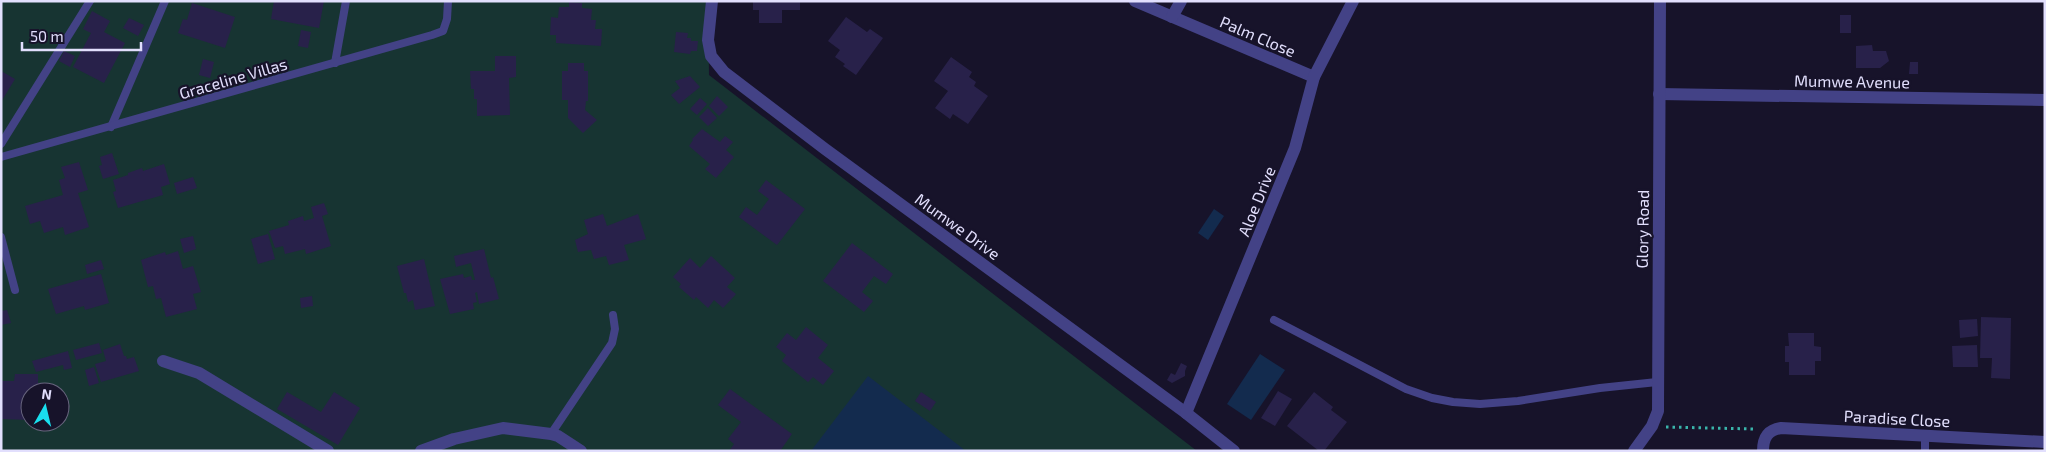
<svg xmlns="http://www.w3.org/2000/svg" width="2046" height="452" viewBox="0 0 2046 452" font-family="'Exo 2',sans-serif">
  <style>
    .green { fill: #173432; fill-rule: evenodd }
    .water { fill: #132b4e }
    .building { fill: #28214a }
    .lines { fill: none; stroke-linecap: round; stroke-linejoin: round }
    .path { stroke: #3ab5ab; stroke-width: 3; stroke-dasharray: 2.5 4; stroke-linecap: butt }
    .lane { stroke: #434286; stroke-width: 8 }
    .street { stroke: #434286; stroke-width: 12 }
    .labels { text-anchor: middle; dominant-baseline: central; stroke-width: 4.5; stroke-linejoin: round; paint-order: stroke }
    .street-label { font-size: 16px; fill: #e2dffd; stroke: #17132a }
  </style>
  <rect width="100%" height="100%" fill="#17132a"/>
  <!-- green -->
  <path class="green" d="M1,1H708L709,75L1197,451H1ZM30,392H60V422H30Z"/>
  <!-- water -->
  <g class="water">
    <path d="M1214,209L1224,216L1208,240L1198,233Z"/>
    <path d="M1260,354L1285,370L1251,420L1227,404Z"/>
    <path d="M868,376L966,451H811Z"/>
  </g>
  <!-- building -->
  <g class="building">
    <path d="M274,1H324L319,28L271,19Z"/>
    <path d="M753,1H800V10H782V23H759V10H753Z"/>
    <path d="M569,2L582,3V8L592,9L591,20H596L595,29H602L601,46L556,43V35H550L551,17L558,18L559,7H569Z"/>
    <path d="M192,3L235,17L225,48L178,33L183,19L187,20Z"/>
    <path d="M92,11L110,21L104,32L125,43L104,83L73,67L91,33L83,29Z"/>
    <rect x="1840" y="15" width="11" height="18"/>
    <path d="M846,17L867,32L870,29L883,38L856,75L843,66L845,64L835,57L840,50L828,41Z"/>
    <path d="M129,18L144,25L138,36L123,28Z"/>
    <path d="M301,30L311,32L308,48L298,46Z"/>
    <path d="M676,32L688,33L687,38H691V41H698L697,51H691L690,54L674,52Z"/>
    <path d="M1872,45L1873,51H1886L1889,61L1880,68H1856V46Z"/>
    <path d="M64,51L75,56L70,67L59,61Z"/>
    <path d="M495,56H516V77L509,78L510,115L477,116V99H474V89H471L470,71H495Z"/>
    <path d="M951,57L972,72L969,77L976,82L974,86L988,96L968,124L953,114L950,119L935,108L948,91L934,81Z"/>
    <path d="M203,59L214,62L210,78L199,75Z"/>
    <path d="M1910,62H1918V74H1909Z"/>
    <path d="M568,63H584V71H588V101H586L585,110L597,120L583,133L568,118V100H562V71H568Z"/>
    <path d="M1,71L15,79L1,102Z"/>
    <path d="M690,76L700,87L679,104L671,95L680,88L675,81Z"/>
    <path d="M717,96L728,107L719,116L709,106Z"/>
    <path d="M700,98L707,104L697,115L690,109Z"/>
    <path d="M708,108L717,118L708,126L699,117Z"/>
    <path d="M702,129L720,142L725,136L733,142L726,150L734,157L716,178L705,169L710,164L689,146L693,140L692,139Z"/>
    <path d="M112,153L119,174L103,179L99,166L102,165L100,157Z"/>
    <path d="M79,162L88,190L78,193L89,227L65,235L63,227L44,233L40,221L30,224L25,206L63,195L59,180L65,178L61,167Z"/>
    <path d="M164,164L170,184L161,187L163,195L118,208L113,192L116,191L113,180L128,175V173L142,168L143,171Z"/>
    <path d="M193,177L197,188L177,194L174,183Z"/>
    <path d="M766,180L805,209L777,245L739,217L746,207L757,215L769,199L758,191Z"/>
    <path d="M324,203L328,214L322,216L331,246L306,254L305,249L285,254L283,246L275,248L269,231L289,225L288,221L303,216L304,221L314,218L311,207Z"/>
    <path d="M603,214L607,226L638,214L646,239L624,245L629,260L609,265L606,256L594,259L591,250L578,252L575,240L588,234L584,220Z"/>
    <path d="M268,234L275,259L258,264L251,239Z"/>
    <path d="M193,236L196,249L184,253L180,239Z"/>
    <path d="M852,243L893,274L886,284L874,276L862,292L873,301L864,312L823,281Z"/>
    <path d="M484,249L491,278L493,277L499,299L479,304L477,292L475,293L477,302L473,303L474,309L450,314L440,279L463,274L464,278L471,276L472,280H475L471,263L456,267L454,256Z"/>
    <path d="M178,251L183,269L193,266L201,292L193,294L197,309L166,317L161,298L156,299L153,286L148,287L141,260L165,252L166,255Z"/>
    <path d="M711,256L735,278L727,287L736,294L723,308L714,300L708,308L696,297L694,300L679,287L681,284L673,277L690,258L700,268Z"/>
    <path d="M424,259L435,306L415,310L413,300L408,302L406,293H404L397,266Z"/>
    <path d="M101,260L104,269L87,274L85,265Z"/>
    <path d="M101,274L109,303L85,310L84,306L56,314L48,289Z"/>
    <path d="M312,296L313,306L301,308L300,298Z"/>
    <path d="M7,310L11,323L1,325V311Z"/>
    <path d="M1981,317L2011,318L2010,379L1991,378L1992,358H1980Z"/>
    <path d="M1977,319L1978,336L1960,338L1959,320Z"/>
    <path d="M806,327L828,345L818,358L834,371L823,385L813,377L808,382L782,361L786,355L776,347L787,333L796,340Z"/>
    <path d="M1788,333H1814V346L1821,347V361H1815V375H1789V362H1785V346H1789Z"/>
    <path d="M99,343L102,353L76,360L73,350Z"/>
    <path d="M120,344L124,356H126L127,359L134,357L139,371L101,382L95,364L106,361L103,350Z"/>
    <path d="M1977,345L1978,367H1953L1952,346Z"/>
    <path d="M68,351L72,368L64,370L63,365L36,372L32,361Z"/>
    <path d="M1181,363L1187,366L1185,371V376L1172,383L1167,380L1171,373L1175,375Z"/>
    <path d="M94,367L99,383L89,386L85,370Z"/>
    <path d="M15,374H38V383H46L45,389H61V392H30V420L1,419V381H14Z"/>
    <path d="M730,389L792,434L780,451H729L734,444L728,439L741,422L718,405Z"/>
    <path d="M1278,391L1292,399L1275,426L1261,418Z"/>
    <path d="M287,392L321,412L334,392L360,408L338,445L277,409Z"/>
    <path d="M921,392L936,402L930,411L915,401Z"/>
    <path d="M1314,392L1333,407L1331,410L1347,422L1324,451H1319L1287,426Z"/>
  </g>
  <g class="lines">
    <!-- path -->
    <path class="path" d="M1666,427L1754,429"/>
    <!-- lane -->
    <g class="lane">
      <path d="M335,63L346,1"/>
      <path d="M111,127L165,1"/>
      <path d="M1,144L90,1"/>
      <path d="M1,157L432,35L443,31L447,19L448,1"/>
      <path d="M1,237L15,290"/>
      <path d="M1274,320L1406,389L1432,398L1453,402L1480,404L1518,401L1600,388L1657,382"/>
      <path d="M551,434L612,343L615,329L613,315"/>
      <path d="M1925,435V451"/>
    </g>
    <!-- street -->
    <g class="street">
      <path d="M712,1L708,40L711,56L724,72L825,149L1186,413L1234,451"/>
      <path d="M1135,1L1314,77"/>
      <path d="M1172,17L1181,1"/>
      <path d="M1659,94L2045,100"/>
      <path d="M163,361L199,373L328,451"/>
      <path d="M1186,413L1295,148L1314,77L1353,1"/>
      <path d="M421,451L454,439L503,428L551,434L558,436L581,451"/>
      <path d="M1634,451L1652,426L1658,411L1660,1"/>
      <path d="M1763,451C1763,437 1768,430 1781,428L2045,442"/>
    </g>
  </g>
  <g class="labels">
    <!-- street labels -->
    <g class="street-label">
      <text transform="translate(1258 36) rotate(23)">Palm Close</text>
      <text transform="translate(233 78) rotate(-16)">Graceline Villas</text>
      <text transform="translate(1852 81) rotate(1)">Mumwe Avenue</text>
      <text transform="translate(1256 201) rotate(-68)">Aloe Drive</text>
      <text transform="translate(958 226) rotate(36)">Mumwe Drive</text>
      <text transform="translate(1642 229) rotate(-89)">Glory Road</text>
      <text transform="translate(1897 418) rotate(3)">Paradise Close</text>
    </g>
  </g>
  <!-- border -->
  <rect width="2046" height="452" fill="none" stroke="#e2dffd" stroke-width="5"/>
  <!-- north arrow -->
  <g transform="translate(45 407) rotate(8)"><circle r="24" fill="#17132a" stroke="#68657e"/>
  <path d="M0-4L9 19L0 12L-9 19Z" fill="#19deee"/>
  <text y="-8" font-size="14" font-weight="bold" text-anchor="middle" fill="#e2dffd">N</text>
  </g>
  <!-- scale -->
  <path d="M22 42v8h119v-8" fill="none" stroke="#e2dffd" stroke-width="2.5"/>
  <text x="30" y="42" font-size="15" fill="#e2dffd" stroke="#17132a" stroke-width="4" paint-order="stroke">50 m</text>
</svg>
